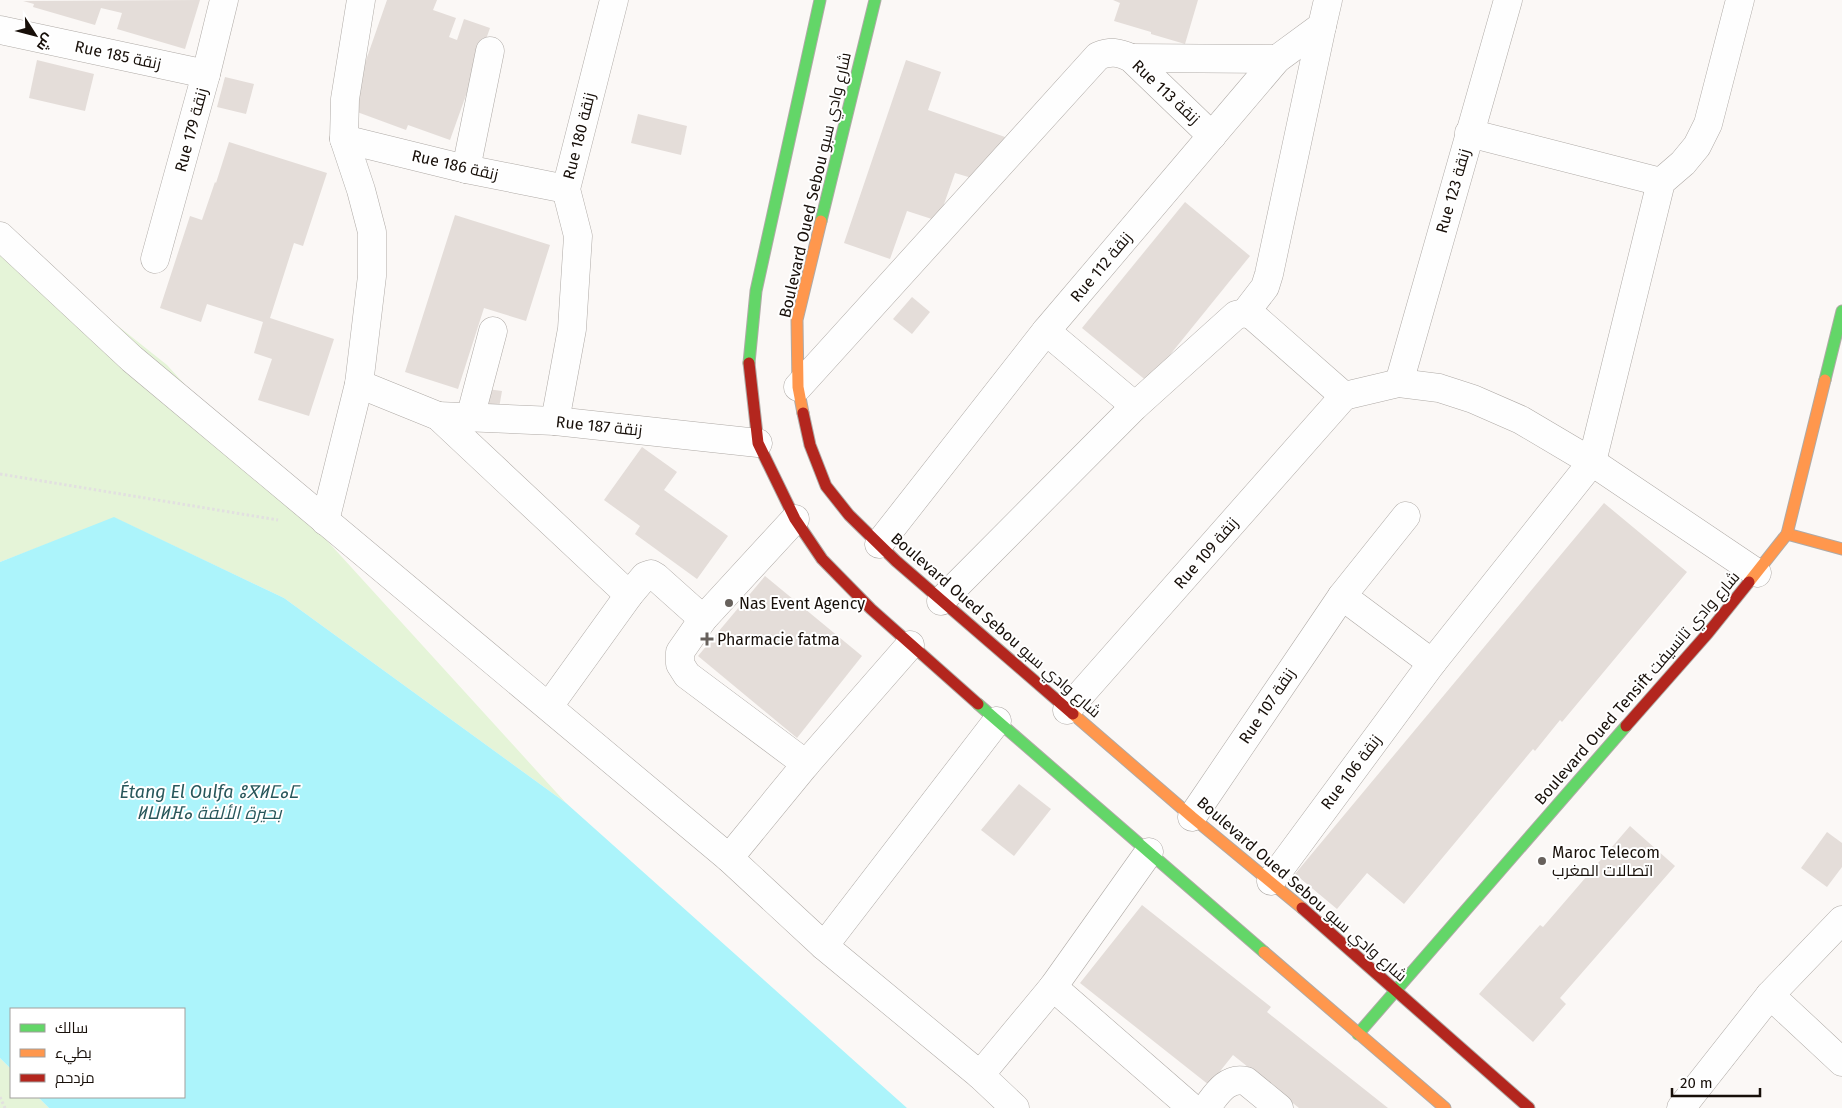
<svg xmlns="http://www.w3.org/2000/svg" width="1842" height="1108" viewBox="0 0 1842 1108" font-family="'Fira Sans',Cairo,'Noto Sans Tifinagh',sans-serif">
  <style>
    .green { fill: #e5f4d8 }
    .water { fill: #acf4fb }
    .building { fill: #e4ddd9 }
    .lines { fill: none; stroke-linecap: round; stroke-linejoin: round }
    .street-casing { stroke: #afaaa6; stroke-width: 29 }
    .fast-casing { stroke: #afaaa6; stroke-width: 13 }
    .slow-casing { stroke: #afaaa6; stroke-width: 13 }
    .jam-casing { stroke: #afaaa6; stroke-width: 13 }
    .path { stroke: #e2e0e0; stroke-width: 3; stroke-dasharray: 2.5 2.5; stroke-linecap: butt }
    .street { stroke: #fefefe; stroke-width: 28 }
    .fast { stroke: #63d668; stroke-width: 11 }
    .slow { stroke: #ff974d; stroke-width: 11 }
    .jam { stroke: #b3261e; stroke-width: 11 }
    .poi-dot { fill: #67615c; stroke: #fff; stroke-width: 2 }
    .labels { text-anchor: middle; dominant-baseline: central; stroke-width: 4; stroke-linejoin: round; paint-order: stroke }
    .street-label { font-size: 16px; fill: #170f09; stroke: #fff }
    .poi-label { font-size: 16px; fill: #170f09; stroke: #fff; text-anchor: start }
    .water-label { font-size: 18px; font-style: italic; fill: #28575b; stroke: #fff }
  </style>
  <rect width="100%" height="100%" fill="#fbf8f6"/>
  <!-- green -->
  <g class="green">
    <path d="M0,232L167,365L566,803L284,598L115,518L0,562Z"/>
    <path d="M0,1058L11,1069V1097H38L49,1108H0Z"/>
  </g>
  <!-- water -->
  <path class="water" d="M114,517L284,598L566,803L907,1108H49L38,1097H184V1009H11V1069L0,1058V562Z"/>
  <!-- building -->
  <g class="building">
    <path d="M200,0L185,49L117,29L122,13L101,8L95,25L33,7L34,4L23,1Z"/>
    <path d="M387,0H437L433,10L456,18L449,37L457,40L464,19L490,28L450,140L408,125L406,130L349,109Z"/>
    <path d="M1113,0H1198L1185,44L1151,34V32L1114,21L1120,3Z"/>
    <path d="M37,60L94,74L85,111L29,98Z"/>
    <path d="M906,60L941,72L928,110L1005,137L993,172L979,167L975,179L955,173L938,221L907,211L890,259L844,243Z"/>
    <path d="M225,77L254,84L246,114L217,107Z"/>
    <path d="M638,114L687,126L681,155L631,143Z"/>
    <path d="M229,142L327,173L303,246L294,243L270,318L334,339L309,416L258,400L272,359L254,353L263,322L207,304L201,322L160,308L190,216L202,220L215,182L216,183Z"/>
    <path d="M1185,202L1250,256L1148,382L1082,328Z"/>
    <path d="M455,215L550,245L526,321L484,308L458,389L405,372Z"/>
    <path d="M912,297L930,312L912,334L893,319Z"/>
    <path d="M487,389L502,391L499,408L484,405Z"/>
    <path d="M642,447L677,472L664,490L728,536L697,579L635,534L640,526L604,500Z"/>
    <path d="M1604,503L1687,572L1562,722L1560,720L1535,751L1533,749L1404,904L1367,873L1337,909L1295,874Z"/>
    <path d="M765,576L862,656L797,738L698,656Z"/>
    <path d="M1019,784L1051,809L1014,856L981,830Z"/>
    <path d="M1630,826L1675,866L1560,998L1566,1004L1533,1042L1479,994L1540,925L1543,927Z"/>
    <path d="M1827,832L1842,843V867L1827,887L1801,868Z"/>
    <path d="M1142,905L1271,1007L1267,1012L1388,1108H1299L1233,1055L1209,1085L1080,983Z"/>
  </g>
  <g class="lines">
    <!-- street casing -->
    <g class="street-casing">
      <g id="street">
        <path d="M0,30L206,74"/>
        <path d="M1131,58L1277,59"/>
        <path d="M1469,133L1661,182"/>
        <path d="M344,139L466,169L566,189"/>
        <path d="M466,169L490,51"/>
        <path d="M0,236L132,359L729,858L824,946L980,1075L1015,1108"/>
        <path d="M155,259L206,74L224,0"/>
        <path d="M1245,313L1265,287L1269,274L1322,26"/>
        <path d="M1046,331L1135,406"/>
        <path d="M1399,383L1508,0"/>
        <path d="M359,384L438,416L629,595"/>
        <path d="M798,387L1098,56C1111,51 1118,52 1131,58L1212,136"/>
        <path d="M438,416L555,421L758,443"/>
        <path d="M470,418L493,331"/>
        <path d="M555,421L572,329L578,236L566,189L614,0"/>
        <path d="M795,519L703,619L680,652V664L687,675L806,764"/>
        <path d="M325,521L359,384L372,276V232L361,190L344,139L345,99L361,0"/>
        <path d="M879,544L1046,331L1277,59L1322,26L1328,0"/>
        <path d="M1342,596L1432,663"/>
        <path d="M941,601L1135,406L1236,315L1245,313L1253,316L1344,396L1399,383L1439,388L1473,399L1521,420L1592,462L1757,573"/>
        <path d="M549,706L629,595L645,576L651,574L656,577L703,619"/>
        <path d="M1067,710L1344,396"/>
        <path d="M1192,817L1342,596L1406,516"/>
        <path d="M729,858L806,764L910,645"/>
        <path d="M1271,881L1432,663L1592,462L1661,182L1683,163L1697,146L1708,124L1740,0"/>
        <path d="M824,946L997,721"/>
        <path d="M1053,987L1192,1108"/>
        <path d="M1770,995L1842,1062"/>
        <path d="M980,1075L1053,987L1149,852"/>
        <path d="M1206,1108C1216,1095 1227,1076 1246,1081L1279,1108"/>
        <path d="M1681,1108L1770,995L1842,920"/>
      </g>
    </g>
    <!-- fast casing -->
    <g class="fast-casing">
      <g id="fast">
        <path d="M821,221L875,0"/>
        <path d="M749,363L756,291L820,0"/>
        <path d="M1825,380L1842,311"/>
        <path d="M978,704L1264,952"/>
        <path d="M1358,1034L1626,726"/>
      </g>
    </g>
    <!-- slow casing -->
    <g class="slow-casing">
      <g id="slow">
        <path d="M803,413L798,387L797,320L821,221"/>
        <path d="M1787,534L1842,549"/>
        <path d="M1749,582L1787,534L1825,380"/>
        <path d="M1073,714L1192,817L1302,908"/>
        <path d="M1264,952L1445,1108"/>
      </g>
    </g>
    <!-- jam casing -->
    <g class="jam-casing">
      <g id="jam">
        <path d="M749,363L758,443L795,519L822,559L871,609L978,704"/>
        <path d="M803,413L810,445L826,486L849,515L896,561L1073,714"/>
        <path d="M1626,726L1708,633L1749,582"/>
        <path d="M1302,908L1529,1108"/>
      </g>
    </g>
    <!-- path -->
    <g class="path">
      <path d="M0,474L278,520"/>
      <path d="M0,1097L5,1108"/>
    </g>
    <!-- street -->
    <use href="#street" class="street"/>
    <!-- fast -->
    <use href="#fast" class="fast"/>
    <!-- slow -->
    <use href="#slow" class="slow"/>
    <!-- jam -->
    <use href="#jam" class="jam"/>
  </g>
  <!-- markers -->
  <g class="poi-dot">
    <circle cx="729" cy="603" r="5"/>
    <path d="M704.5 631.5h5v5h5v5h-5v5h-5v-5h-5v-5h5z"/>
    <circle cx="1542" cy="861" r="5"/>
  </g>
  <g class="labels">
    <!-- street labels -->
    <g class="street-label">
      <text transform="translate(118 55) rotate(12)">Rue 185 زنقة</text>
      <text transform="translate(1166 92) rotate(43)">Rue 113 زنقة</text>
      <text transform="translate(191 130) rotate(-75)">Rue 179 زنقة</text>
      <text transform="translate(579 136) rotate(-76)">Rue 180 زنقة</text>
      <text transform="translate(455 165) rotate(13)">Rue 186 زنقة</text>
      <text transform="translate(815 185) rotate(-77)">Boulevard Oued Sebou شارع وادي سبو</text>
      <text transform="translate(1453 191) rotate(-74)">Rue 123 زنقة</text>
      <text transform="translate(1101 267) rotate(-50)">Rue 112 زنقة</text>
      <text transform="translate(599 426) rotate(6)">Rue 187 زنقة</text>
      <text transform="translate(1206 553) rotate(-49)">Rue 109 زنقة</text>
      <text transform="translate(996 625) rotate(41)">Boulevard Oued Sebou شارع وادي سبو</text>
      <text transform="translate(1637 688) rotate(-49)">Boulevard Oued Tensift شارع وادي تانسيفت</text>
      <text transform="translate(1267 706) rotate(-56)">Rue 107 زنقة</text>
      <text transform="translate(1351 772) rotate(-53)">Rue 106 زنقة</text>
      <text transform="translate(1302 889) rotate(41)">Boulevard Oued Sebou شارع وادي سبو</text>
    </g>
    <!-- poi labels -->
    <g class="poi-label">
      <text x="739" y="603">Nas Event Agency</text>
      <text x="717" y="639">Pharmacie fatma</text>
      <text x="1552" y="852">Maroc Telecom<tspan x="1552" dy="18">اتصالات المغرب</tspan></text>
    </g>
    <!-- water labels -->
    <g class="water-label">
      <text x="209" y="792">Étang El Oulfa ⵓⴳⵍⵎⴰⵎ<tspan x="209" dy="21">ⵍⵡⵍⴼⴰ بحيرة الألفة</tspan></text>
    </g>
  </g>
  <!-- legend -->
  <rect x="10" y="1008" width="175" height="90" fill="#ffffff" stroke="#a29f9d"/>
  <rect x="20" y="1024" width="25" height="8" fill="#63d668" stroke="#a29f9d"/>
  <text x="55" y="1033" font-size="15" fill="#170f09">سالك</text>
  <rect x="20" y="1049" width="25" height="8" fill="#ff974d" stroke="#a29f9d"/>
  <text x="55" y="1058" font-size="15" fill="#170f09">بطيء</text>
  <rect x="20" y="1074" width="25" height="8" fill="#b3261e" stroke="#a29f9d"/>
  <text x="55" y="1083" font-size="15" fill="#170f09">مزدحم</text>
  <!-- north arrow -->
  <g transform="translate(35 35) rotate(126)" stroke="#ffffff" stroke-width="4" paint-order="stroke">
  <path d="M0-4L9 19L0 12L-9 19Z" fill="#170f09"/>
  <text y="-8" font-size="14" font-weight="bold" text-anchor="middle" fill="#170f09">ش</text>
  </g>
  <!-- scale -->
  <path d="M1672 1088v8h88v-8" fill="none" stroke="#170f09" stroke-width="2.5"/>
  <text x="1680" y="1088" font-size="15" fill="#170f09" stroke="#ffffff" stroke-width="4" paint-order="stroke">20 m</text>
</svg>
